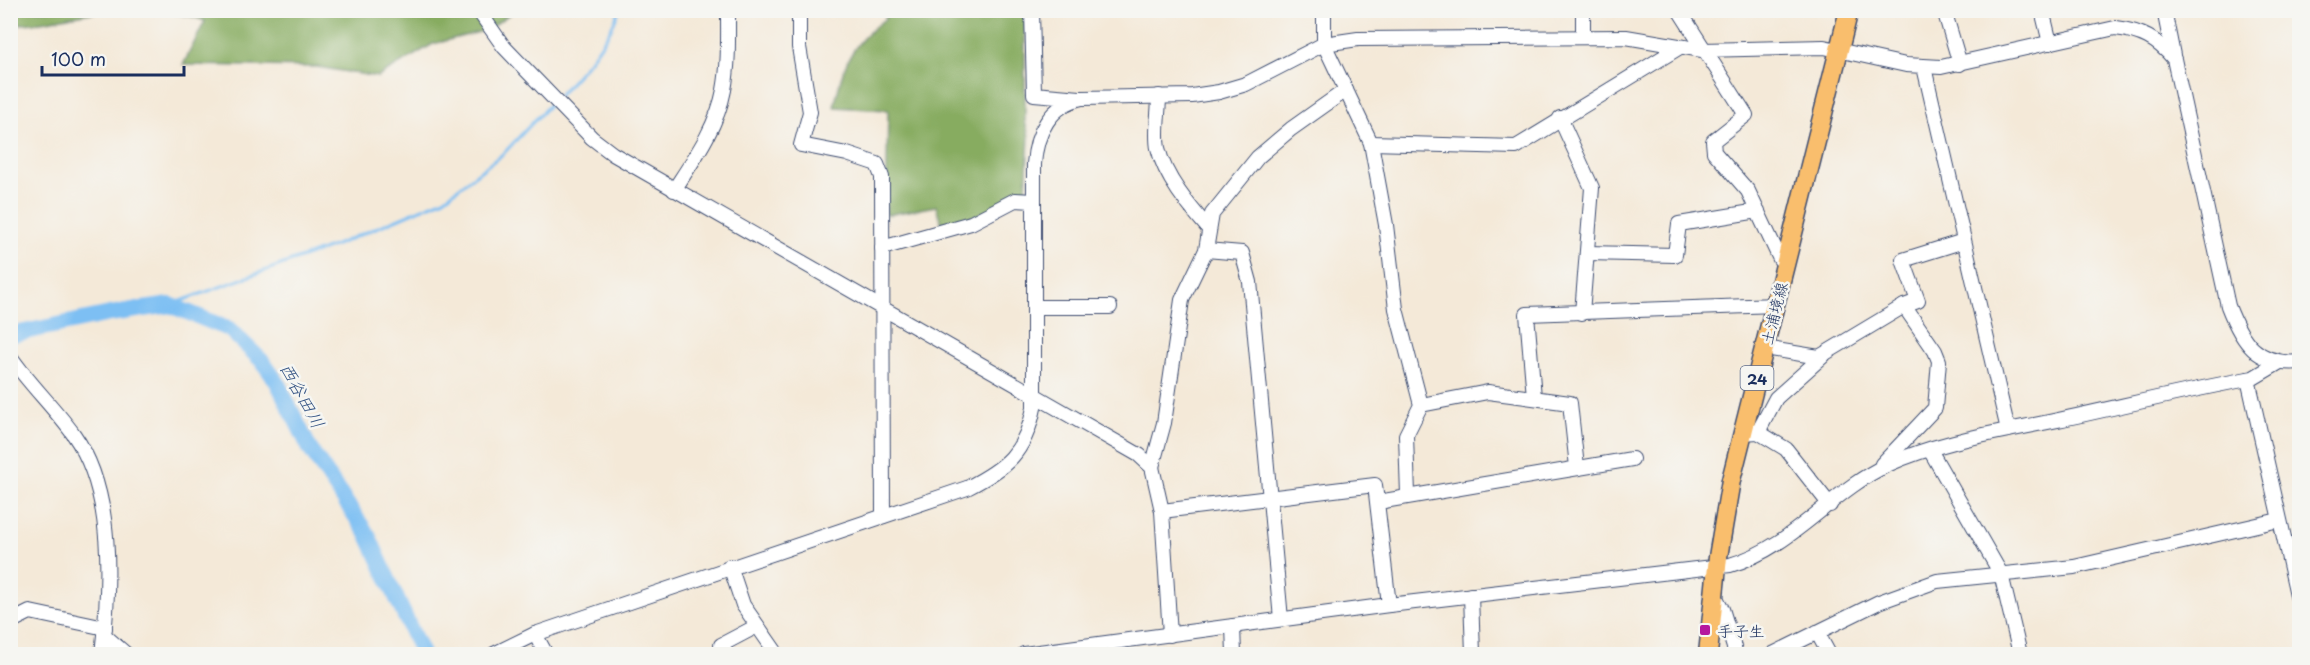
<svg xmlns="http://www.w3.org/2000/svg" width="2310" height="665" viewBox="0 0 2310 665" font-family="'Playpen Sans','Klee One',sans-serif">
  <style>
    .forest { fill: #87ac61; stroke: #516e60; stroke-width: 1.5 }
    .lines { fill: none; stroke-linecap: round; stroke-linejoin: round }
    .stream { stroke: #7dbff3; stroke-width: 3 }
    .river { stroke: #7dbff3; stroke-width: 16 }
    .minor-casing { stroke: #3c4b70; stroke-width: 16 }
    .major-casing { stroke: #3c4b70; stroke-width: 21 }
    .minor { stroke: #fff; stroke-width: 14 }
    .major { stroke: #f9be6d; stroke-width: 18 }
    .poi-dot { fill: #b5179e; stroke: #f6f6f2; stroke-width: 2 }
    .labels { text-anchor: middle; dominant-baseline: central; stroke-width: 5; stroke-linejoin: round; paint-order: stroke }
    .shield { fill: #f6f6f2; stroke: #5d6b8a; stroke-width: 1.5 }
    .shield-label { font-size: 15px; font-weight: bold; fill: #1b2f5e }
    .street-label { font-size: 16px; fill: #1b2f5e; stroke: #f6f6f2 }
    .poi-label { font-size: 16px; fill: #1b2f5e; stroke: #f6f6f2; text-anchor: start }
    .water-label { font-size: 18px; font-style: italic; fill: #345383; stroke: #f6f6f2 }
  </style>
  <rect width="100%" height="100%" fill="#f6f6f2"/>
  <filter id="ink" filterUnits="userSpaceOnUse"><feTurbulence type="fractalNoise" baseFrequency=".0167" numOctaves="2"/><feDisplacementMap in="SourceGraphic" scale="12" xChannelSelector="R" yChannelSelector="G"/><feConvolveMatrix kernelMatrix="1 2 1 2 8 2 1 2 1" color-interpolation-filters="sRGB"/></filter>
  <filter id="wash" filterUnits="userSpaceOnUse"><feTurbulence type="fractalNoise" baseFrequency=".008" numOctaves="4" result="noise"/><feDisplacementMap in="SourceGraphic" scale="24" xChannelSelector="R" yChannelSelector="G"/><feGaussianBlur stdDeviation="1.35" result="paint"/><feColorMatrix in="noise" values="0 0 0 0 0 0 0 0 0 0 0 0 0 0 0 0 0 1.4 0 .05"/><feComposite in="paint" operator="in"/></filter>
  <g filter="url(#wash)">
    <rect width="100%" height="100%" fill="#f4e9d8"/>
    <!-- forest -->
    <g class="forest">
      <path d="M11,10L514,11L487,30L433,44L378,77L317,67L183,65L205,21C173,9 119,8 85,14C60,18 36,25 11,24Z"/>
      <path d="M883,11H1025V122L1029,136L1026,191L1015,200L943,229L936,206L886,215L888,110L834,107C844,64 849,45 886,18Z"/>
    </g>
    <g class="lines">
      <!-- stream -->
      <g class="stream">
        <path d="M558,96C581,71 608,43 619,10"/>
        <path d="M170,305L336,245L444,199L504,153L551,103"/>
      </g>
      <!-- river -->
      <path class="river" d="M10,335L110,314L170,305L229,329L262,361L277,382L310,449L368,535L422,654"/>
    </g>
  </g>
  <g filter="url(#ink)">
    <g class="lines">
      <!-- minor casing -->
      <g class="minor-casing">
        <g id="minor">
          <path d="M478,10L504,47L592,138L613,154L1139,455L1152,467L1162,511L1170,635"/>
          <path d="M799,10V47L810,112L801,145L847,154L877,164L882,177L883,516"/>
          <path d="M1032,10L1034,94L1080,98"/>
          <path d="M1324,10V44L1371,143L1386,225L1396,309L1421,405L1406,435L1408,495"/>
          <path d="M1679,10L1746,115L1713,141L1714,152L1748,191L1780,259L1787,260"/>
          <path d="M1944,10L1960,64"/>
          <path d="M2042,10L2050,43"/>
          <path d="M2164,10L2173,55"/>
          <path d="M1583,37V10"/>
          <path d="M1924,67L2008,430"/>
          <path d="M1159,96C1159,112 1155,133 1158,148C1165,178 1189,206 1208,228"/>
          <path d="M1560,118L1592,188L1582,313"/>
          <path d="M1371,143L1516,147L1680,47"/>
          <path d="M674,190C694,159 717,127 724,90C729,64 728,37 728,10"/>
          <path d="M882,248L971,223L1015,200L1033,201"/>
          <path d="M1206,250L1242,253L1250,282L1281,619"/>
          <path d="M1587,253L1675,255L1679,224L1758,211"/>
          <path d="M1034,307H1110"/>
          <path d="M1765,348L1819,357L1904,306"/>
          <path d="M10,356C29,384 54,407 74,435C115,493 110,587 102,654"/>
          <path d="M2248,379L2300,608"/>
          <path d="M1534,397L1527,314L1776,305"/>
          <path d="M1421,405L1488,392L1570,403L1577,467"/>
          <path d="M1758,432L1786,449L1830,505"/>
          <path d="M1743,433L1758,432L1776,398L1823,356"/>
          <path d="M1930,450L2001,574L2020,654"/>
          <path d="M1152,467L1164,423L1182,300L1206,250L1212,214L1258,157L1291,129L1346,90"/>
          <path d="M1881,468L1882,464L1935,408L1939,361L1935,351L1904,306L1918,301L1903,260L1964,241"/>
          <path d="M1378,502L1632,459"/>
          <path d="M1162,511L1375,485L1389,605"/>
          <path d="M730,566L743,605L777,654"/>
          <path d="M1714,594L1722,609L1736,654"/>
          <path d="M1471,595L1473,654"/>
          <path d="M10,622L30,612L105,628"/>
          <path d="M1233,626L1234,654"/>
          <path d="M1817,632L1829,654"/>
          <path d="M535,634L546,654"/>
          <path d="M104,635L126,654"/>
          <path d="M494,654L535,634L967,488C1006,468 1025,453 1034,408V164C1036,133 1050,105 1082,98L1192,96L1219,92L1246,84L1324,44L1358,39L1626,37L1702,50L1824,47L1906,65L1941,67L2115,28C2141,31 2157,39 2174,59L2228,306C2242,342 2257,366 2300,362"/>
          <path d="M726,654L721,645L757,626"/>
          <path d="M1024,654L1389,605L1730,565C1793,547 1830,492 1887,465C1939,441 2001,432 2058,420C2123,406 2188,390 2253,378L2280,362"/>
          <path d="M1773,654L1879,602L1937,581L2074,567L2279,520"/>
        </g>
      </g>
      <!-- major casing -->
      <g class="major-casing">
        <path id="major" d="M1708,654L1718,557L1731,480L1849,10"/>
      </g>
      <!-- minor -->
      <use href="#minor" class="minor"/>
      <!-- major -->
      <use href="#major" class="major"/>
    </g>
  </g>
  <!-- markers -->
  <rect class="poi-dot" x="1699" y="624" width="12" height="12" rx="3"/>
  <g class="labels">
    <!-- shield labels -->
    <rect class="shield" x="1740.5" y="366" width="33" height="24" rx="4.5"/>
    <g class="shield-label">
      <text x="1757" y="378">24</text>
    </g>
    <!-- street labels -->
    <g class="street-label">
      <text transform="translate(1773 313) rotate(-76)">土浦境線</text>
    </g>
    <!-- poi labels -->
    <g class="poi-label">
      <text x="1717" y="630">手子生</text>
    </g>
    <!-- water labels -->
    <g class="water-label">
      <text transform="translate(303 395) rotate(61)">西谷田川</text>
    </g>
  </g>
  <!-- margin -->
  <rect width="2310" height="665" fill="none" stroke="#f6f6f2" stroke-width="36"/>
  <!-- scale -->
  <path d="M42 66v9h142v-9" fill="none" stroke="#1b2f5e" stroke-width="3"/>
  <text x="51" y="66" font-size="18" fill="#1b2f5e" stroke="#f6f6f2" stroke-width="4.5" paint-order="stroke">100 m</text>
</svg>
